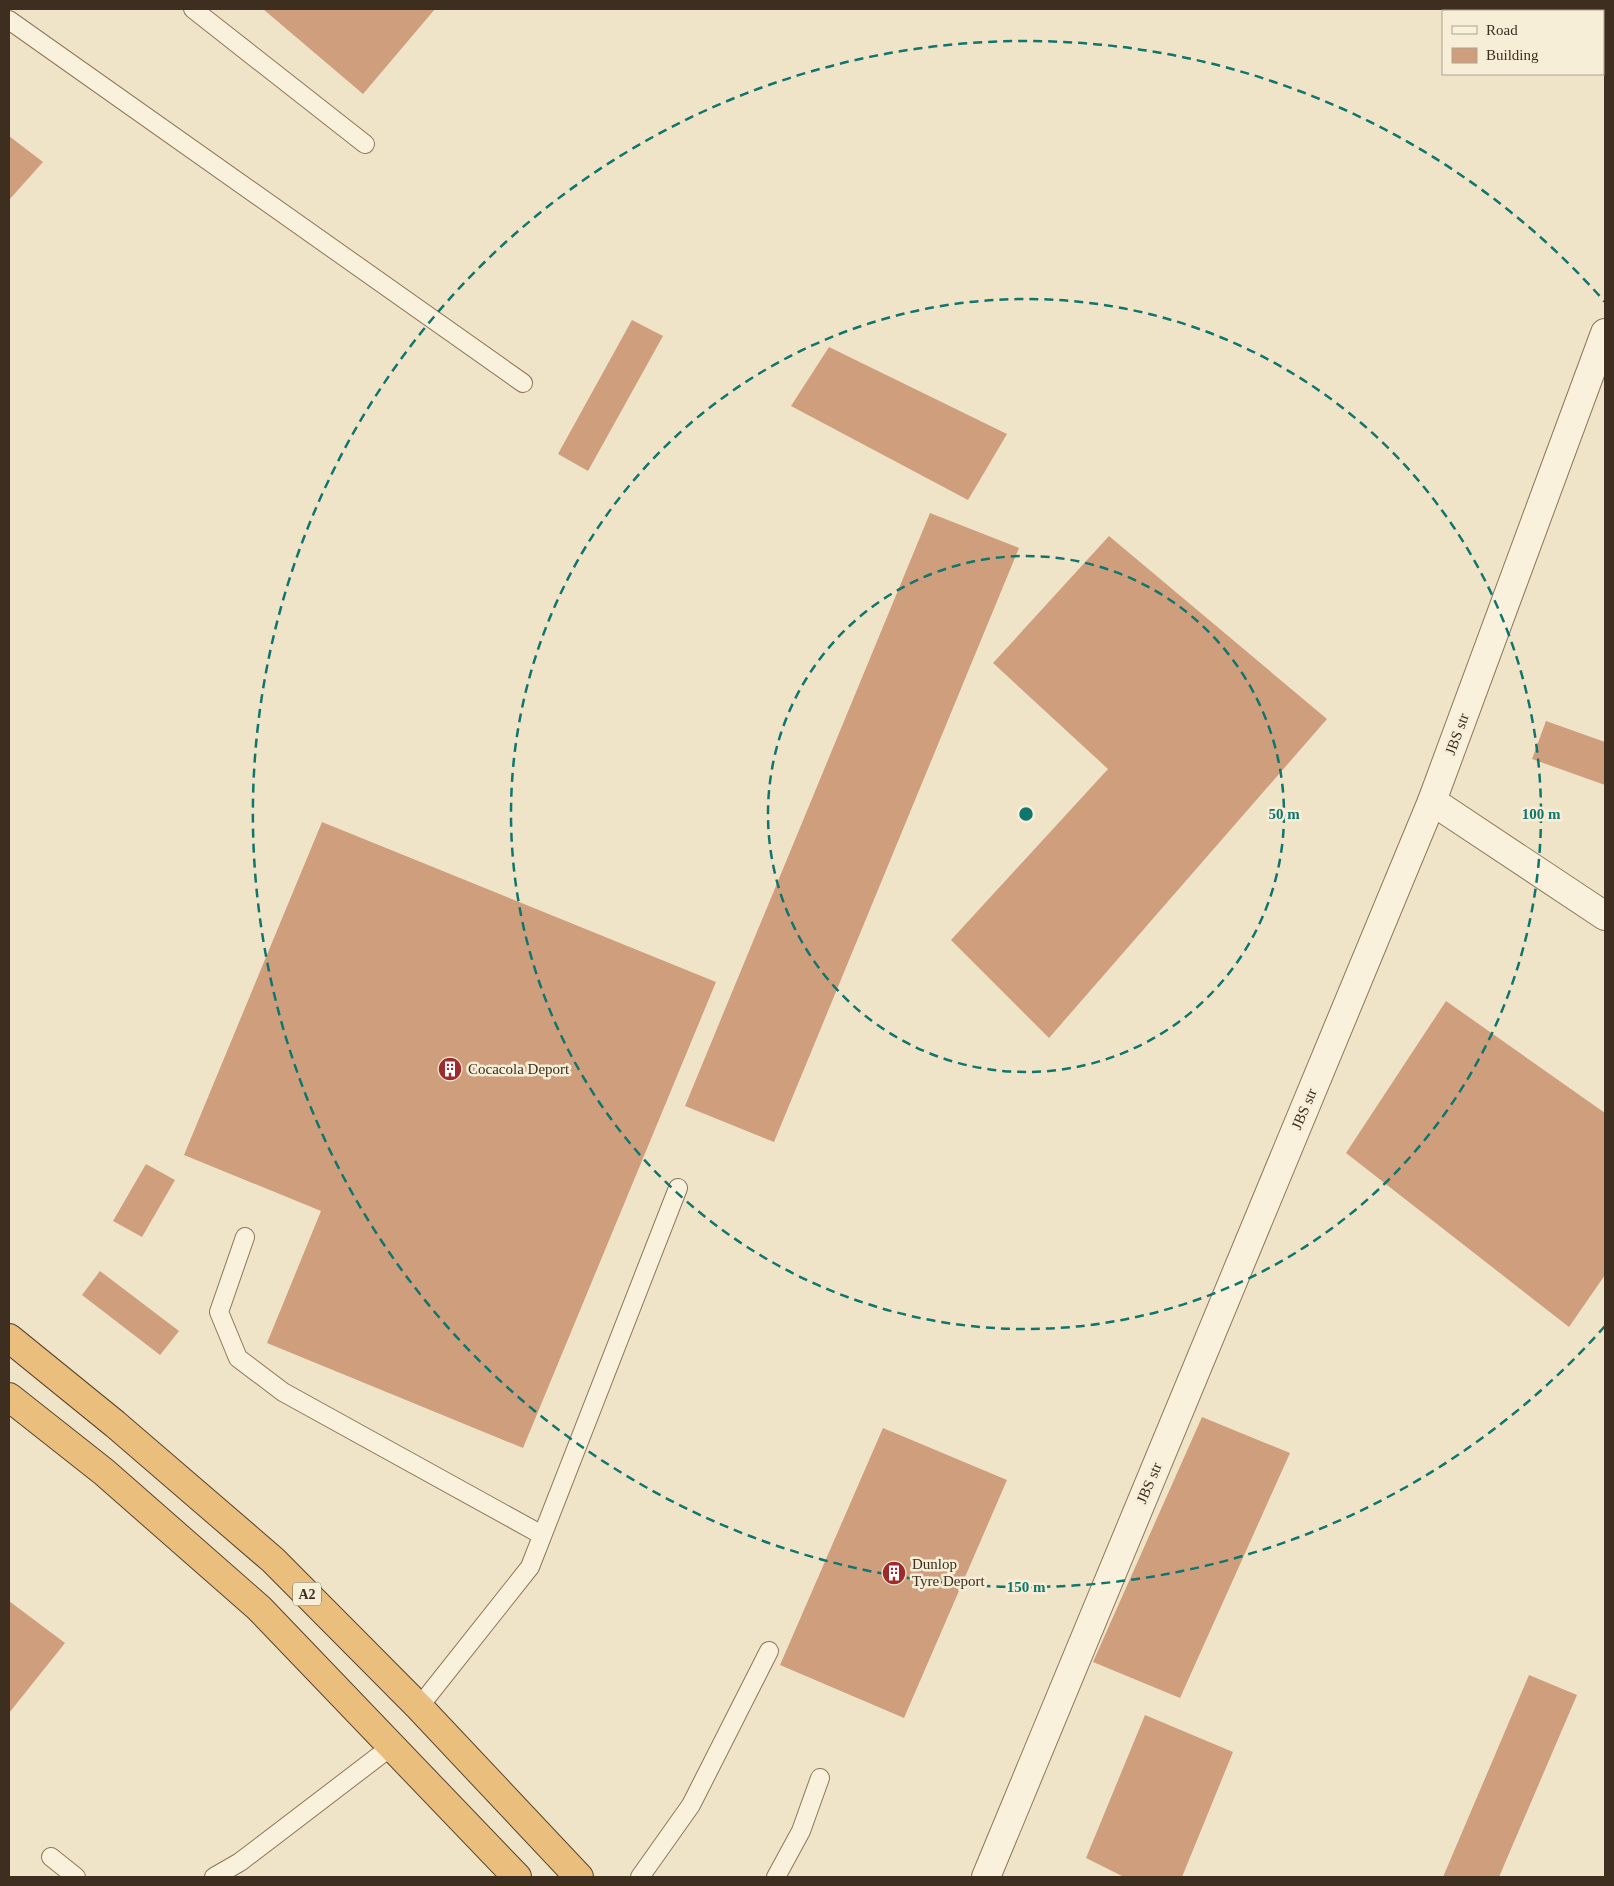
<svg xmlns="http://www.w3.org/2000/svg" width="1614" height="1886" viewBox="0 0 1614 1886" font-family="'Times New Roman',serif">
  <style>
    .building { fill: #cf9f7d }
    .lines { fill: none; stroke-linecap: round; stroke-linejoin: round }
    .service-casing { stroke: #8d765c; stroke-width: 20 }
    .minor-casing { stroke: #8d765c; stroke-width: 30 }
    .trunk-casing { stroke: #5b4430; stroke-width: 30 }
    .service { stroke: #faf1dc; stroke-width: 18 }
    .minor { stroke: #faf1dc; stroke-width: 28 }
    .trunk { stroke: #eabe7c; stroke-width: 28 }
    .ring { fill: none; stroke: #0f766e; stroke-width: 2.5; stroke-dasharray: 9 6 }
    .labels { text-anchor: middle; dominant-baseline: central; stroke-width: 5; stroke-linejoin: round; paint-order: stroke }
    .shield { fill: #f7eed8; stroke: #756857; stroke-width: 1 }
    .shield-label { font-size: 14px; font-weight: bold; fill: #3d2e20 }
    .street-label { font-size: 15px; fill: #3d2e20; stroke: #f7eed8 }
    .poi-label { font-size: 15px; fill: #3d2e20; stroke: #f7eed8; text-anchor: start }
    .centre { fill: #0f766e; stroke: #f7eed8; stroke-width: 2.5 }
    .ring-label { font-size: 15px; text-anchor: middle; font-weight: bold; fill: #0f766e; stroke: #f7eed8; stroke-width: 5; stroke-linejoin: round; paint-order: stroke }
  </style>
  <rect width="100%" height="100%" fill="#f0e4c8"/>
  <!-- building -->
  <g class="building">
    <path d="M263,9H435L363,94Z"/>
    <path d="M9,136L43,162L9,200Z"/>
    <path d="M632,320L663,336L588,471L558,454Z"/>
    <path d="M829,347L1007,434L968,500L791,406Z"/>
    <path d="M930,513L1019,548L774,1142L685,1106Z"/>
    <path d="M1109,536L1327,719L1049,1038L951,940L1108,769L993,663Z"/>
    <path d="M1546,721L1605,742V785L1532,759Z"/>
    <path d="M322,822L716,982L523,1448L267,1343L321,1211L184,1155Z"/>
    <path d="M1446,1001L1605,1113V1275L1569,1327L1346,1153Z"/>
    <path d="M146,1164L175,1180L142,1237L113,1221Z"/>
    <path d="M100,1271L179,1331L160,1355L82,1295Z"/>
    <path d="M1202,1417L1290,1453L1180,1698L1093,1662Z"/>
    <path d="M883,1428L1007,1480L904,1718L780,1665Z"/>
    <path d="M9,1601L65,1643L9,1713Z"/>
    <path d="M1529,1675L1577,1695L1499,1877H1443Z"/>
    <path d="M1145,1715L1233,1752L1182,1877H1124L1086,1858Z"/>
  </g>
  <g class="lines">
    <!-- service casing -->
    <g class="service-casing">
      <g id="service">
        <path d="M193,9L365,144"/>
        <path d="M9,20L523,383"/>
        <path d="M245,1237L219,1312L238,1358L283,1392L542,1535"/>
        <path d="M419,1707L530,1567L678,1188"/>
        <path d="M51,1857L76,1877"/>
        <path d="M214,1877L240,1862L392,1746"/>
        <path d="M640,1877L691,1805L769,1651"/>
        <path d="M776,1877L801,1831L820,1778"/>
      </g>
    </g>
    <!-- minor casing -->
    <g class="minor-casing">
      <g id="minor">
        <path d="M1432,801L1605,916"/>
        <path d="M986,1877L1432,801L1605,333"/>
      </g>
    </g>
    <!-- trunk casing -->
    <g class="trunk-casing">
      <g id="trunk">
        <path d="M9,1338L115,1424L273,1560L419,1707L579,1877"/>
        <path d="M9,1397L104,1472L259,1608L517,1877"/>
      </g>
    </g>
    <!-- service -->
    <use href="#service" class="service"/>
    <!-- minor -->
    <use href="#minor" class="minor"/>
    <!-- trunk -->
    <use href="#trunk" class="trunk"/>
  </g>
  <!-- distance rings -->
  <g class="ring">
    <circle cx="1026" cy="814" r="258"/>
    <circle cx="1026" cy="814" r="515"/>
    <path d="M1605 1326A773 773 0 1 1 1605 302"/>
  </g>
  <!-- icons -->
  <defs>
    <g id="building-disc" transform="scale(1.25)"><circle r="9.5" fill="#9e2a2b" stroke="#f7eed8"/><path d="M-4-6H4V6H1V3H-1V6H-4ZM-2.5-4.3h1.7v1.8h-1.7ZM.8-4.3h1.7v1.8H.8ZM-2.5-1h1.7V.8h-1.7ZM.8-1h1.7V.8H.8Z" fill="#fff"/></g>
  </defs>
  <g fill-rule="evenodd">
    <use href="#building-disc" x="450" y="1069"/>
    <use href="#building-disc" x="894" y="1573"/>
  </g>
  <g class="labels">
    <!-- shield labels -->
    <rect class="shield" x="293" y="1582.5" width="28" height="23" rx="4"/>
    <g class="shield-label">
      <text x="307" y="1594">A2</text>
    </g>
    <!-- street labels -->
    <g class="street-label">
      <text transform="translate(1457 734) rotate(-70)">JBS str</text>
      <text transform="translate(1304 1109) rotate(-67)">JBS str</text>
      <text transform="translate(1149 1483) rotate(-67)">JBS str</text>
    </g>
    <!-- poi labels -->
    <g class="poi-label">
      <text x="468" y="1069">Cocacola Deport</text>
      <text x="912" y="1564">Dunlop<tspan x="912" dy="17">Tyre Deport</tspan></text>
    </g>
  </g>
  <circle cx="1026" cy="814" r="8" class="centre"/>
  <g class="ring-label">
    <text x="1284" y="819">50 m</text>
    <text x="1541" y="819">100 m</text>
    <text x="1026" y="1592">150 m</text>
  </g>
  <!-- border -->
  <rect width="1614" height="1886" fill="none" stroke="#3d2e20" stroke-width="20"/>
  <!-- legend -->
  <rect x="1442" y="10" width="162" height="65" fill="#f7eed8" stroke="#ada18e"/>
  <rect x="1452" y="26" width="25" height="8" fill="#faf1dc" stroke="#ada18e"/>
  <text x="1486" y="35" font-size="15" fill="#3d2e20">Road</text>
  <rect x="1452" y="48" width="25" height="15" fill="#cf9f7d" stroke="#ada18e"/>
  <text x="1486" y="60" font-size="15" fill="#3d2e20">Building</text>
</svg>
